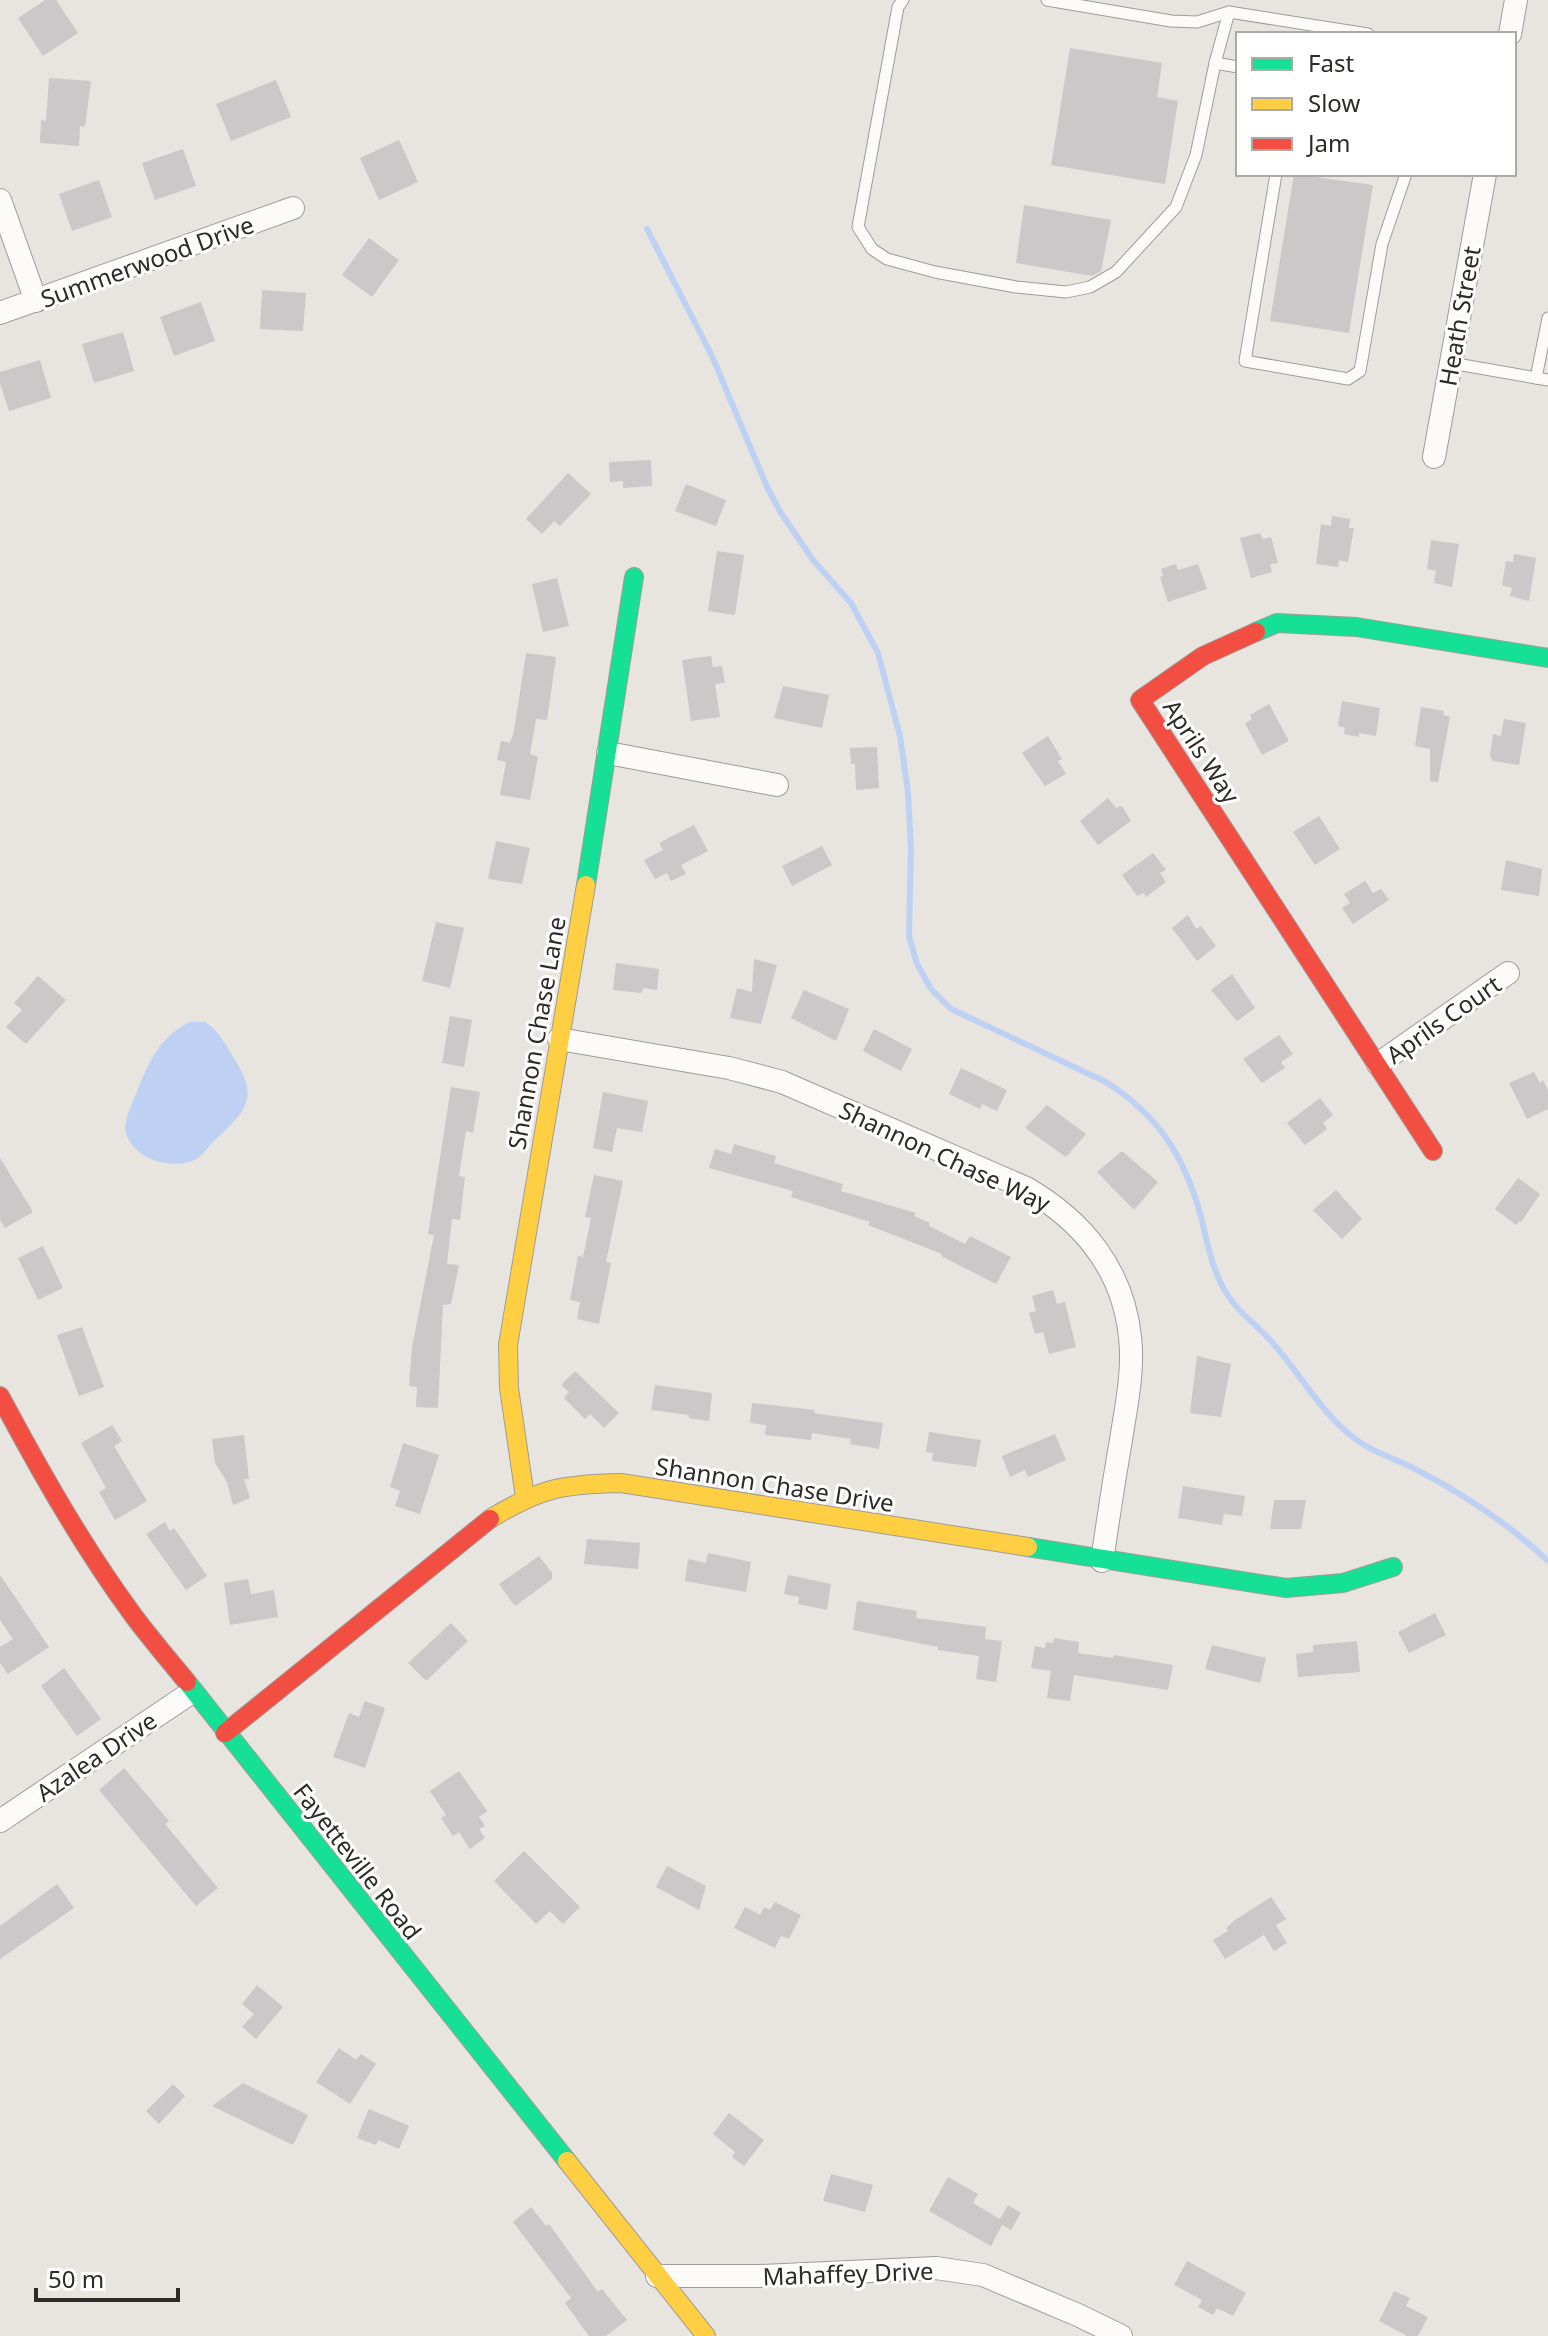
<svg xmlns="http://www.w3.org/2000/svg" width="1548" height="2336" viewBox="0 0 1548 2336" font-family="'Noto Sans',sans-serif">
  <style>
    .water { fill: #bfd1f3 }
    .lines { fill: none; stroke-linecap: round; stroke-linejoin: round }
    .stream { stroke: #bfd1f3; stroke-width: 6 }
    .building { fill: #cac8c8 }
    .lane-casing { stroke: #9f9c98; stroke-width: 13 }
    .street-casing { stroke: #9f9c98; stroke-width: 24 }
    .fast-casing { stroke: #9f9c98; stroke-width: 20 }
    .slow-casing { stroke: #9f9c98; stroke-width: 20 }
    .jam-casing { stroke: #9f9c98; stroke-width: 20 }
    .lane { stroke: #fcfbfa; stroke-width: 11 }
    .street { stroke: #fcfbfa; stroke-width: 22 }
    .fast { stroke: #16e098; stroke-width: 18 }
    .slow { stroke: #ffcf43; stroke-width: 18 }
    .jam { stroke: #f24e42; stroke-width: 18 }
    .labels { text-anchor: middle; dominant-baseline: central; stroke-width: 6; stroke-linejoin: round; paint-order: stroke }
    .street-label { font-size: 24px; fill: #2d2b27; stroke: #fff }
  </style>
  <rect width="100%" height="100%" fill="#e8e5e0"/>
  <!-- water -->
  <path class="water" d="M190,1022H205C219,1030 227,1047 235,1060C261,1100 243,1113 214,1141C207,1148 202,1158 192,1161C168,1169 134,1159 126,1133C123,1120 132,1104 137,1092C147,1064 161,1035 190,1022Z"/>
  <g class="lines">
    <!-- stream -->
    <path class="stream" d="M647,229L712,356L767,487L781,513L813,560L851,603L878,653L900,736L908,792L911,849L909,936L917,964L931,989L951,1009L1106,1082C1159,1116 1185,1157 1201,1217C1208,1244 1212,1273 1229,1297C1239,1313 1258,1326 1271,1341C1301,1374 1325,1421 1364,1445C1381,1455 1401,1461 1419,1471C1465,1495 1510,1525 1548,1561"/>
  </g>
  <!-- building -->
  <g class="building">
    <path d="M45,0H56L78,33L43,56L18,18Z"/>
    <path d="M1070,48L1162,63L1157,97L1178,101L1165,184L1051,165Z"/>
    <path d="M49,78L91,81L85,127L80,126L79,146L40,143L41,120L46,121Z"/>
    <path d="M276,80L291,117L231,141L216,104Z"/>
    <path d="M399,140L418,182L379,200L360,158Z"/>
    <path d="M183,149L196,186L155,200L142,163Z"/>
    <path d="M1294,174L1373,185L1349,333L1270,321Z"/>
    <path d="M99,180L112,217L72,231L59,194Z"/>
    <path d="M1024,205L1111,220L1101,271L1092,276L1016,263Z"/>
    <path d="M369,238L399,260L372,297L342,275Z"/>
    <path d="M262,290L306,293L303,331L260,329Z"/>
    <path d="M201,302L215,341L174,356L160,317Z"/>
    <path d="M123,332L134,371L94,383L82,344Z"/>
    <path d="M40,360L51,398L9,411L0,383V372Z"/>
    <path d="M651,460L652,486L623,488V481L610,482L609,462Z"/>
    <path d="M568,473L591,494L560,526L554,521L542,534L526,519Z"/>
    <path d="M686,484L726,500L716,526L675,511Z"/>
    <path d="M1332,516L1350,519L1349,528H1354L1348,562L1339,560L1338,567L1316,564L1321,524L1331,526Z"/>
    <path d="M1260,533L1263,539L1271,537L1278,563L1270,564L1272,572L1251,578L1240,538Z"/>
    <path d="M1431,540L1459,544L1452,587L1434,583L1436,571L1427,569Z"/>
    <path d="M717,551L744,555L735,615L708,611Z"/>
    <path d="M1514,554L1536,558L1529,601L1510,596L1512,588L1502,585L1506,561L1513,562Z"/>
    <path d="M1176,564L1178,570L1198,564L1207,589L1168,602L1160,577L1163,576L1161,569Z"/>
    <path d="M557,578L569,626L543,632L532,584Z"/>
    <path d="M526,653L556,657L547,720L536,719L530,754L538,757L530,800L500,795L506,762L497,760L501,741L510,743L514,731Z"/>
    <path d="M711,656L713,667L722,666L725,683L715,684L720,717L691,721L682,660Z"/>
    <path d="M783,686L829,695L822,728L774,718Z"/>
    <path d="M1342,701L1380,708L1376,736L1359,733V737L1344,734L1345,728L1338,726Z"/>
    <path d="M1269,704L1289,741L1262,755L1245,723L1252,719L1250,715Z"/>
    <path d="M1421,707L1444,711L1443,715L1450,717L1438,782L1430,781V749L1415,746Z"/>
    <path d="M1504,719L1526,723L1519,765L1493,761L1490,756L1493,734L1501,736Z"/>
    <path d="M1048,736L1062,759L1058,761L1066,774L1045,786L1022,753Z"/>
    <path d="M877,747L879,788L856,790L855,764H851L850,748Z"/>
    <path d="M1108,798L1116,808L1122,806L1131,821L1098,845L1080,821Z"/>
    <path d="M1319,816L1340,849L1315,865L1293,832Z"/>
    <path d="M694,825L708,851L681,865L686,874L671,881L667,873L655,879L644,860L663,850L659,843Z"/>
    <path d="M496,841L530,848L522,884L488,879Z"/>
    <path d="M822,846L832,865L792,886L782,866Z"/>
    <path d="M1153,853L1166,870L1160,873L1166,882L1146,897L1144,893L1137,896L1122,875Z"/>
    <path d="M1506,860L1542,869L1539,896L1501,890Z"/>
    <path d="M1365,881L1373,893L1381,889L1389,900L1353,924L1342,908L1350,903L1344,894Z"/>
    <path d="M1188,915L1196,929L1201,926L1216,946L1197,961L1172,928Z"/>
    <path d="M436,922L464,928L450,988L422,981Z"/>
    <path d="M754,959L777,965L761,1024L730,1018L737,988L752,992Z"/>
    <path d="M616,963L659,969L657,990L644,988L641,993L613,990Z"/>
    <path d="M1232,974L1255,1008L1237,1021L1211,990Z"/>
    <path d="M38,976L66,1000L26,1044L6,1027L22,1010L14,1003Z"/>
    <path d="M804,990L849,1009L836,1041L791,1018Z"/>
    <path d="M450,1016L472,1020L464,1067L442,1063Z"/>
    <path d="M874,1029L912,1049L901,1071L863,1051Z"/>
    <path d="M1279,1035L1293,1054L1281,1062L1285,1068L1262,1083L1243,1059Z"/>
    <path d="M961,1068L1007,1090L997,1111L982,1104L980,1109L949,1094Z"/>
    <path d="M1534,1072L1540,1083L1543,1080L1548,1090V1109L1527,1119L1509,1083Z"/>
    <path d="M451,1087L480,1092L473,1133L466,1131L459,1176L465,1177L460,1220L452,1219L447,1264L459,1265L451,1304L443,1305L438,1408L416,1407L417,1387L409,1386L412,1347L434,1235L428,1234Z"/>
    <path d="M603,1092L648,1101L642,1132L617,1128L612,1152L593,1148Z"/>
    <path d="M1320,1098L1333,1115L1323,1123L1327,1129L1305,1145L1287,1123Z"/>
    <path d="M1047,1105L1086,1134L1066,1157L1025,1128Z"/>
    <path d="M734,1144L776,1156L774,1163L843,1184L841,1191L916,1213L914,1216L930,1223L929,1226L965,1244L970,1236L1011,1257L996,1284L941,1256L942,1254L868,1225L870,1222L791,1197L793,1191L709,1168L715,1149L731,1154Z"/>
    <path d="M1122,1151L1158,1182L1134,1210L1097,1172Z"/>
    <path d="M0,1158L33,1212L5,1228L0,1220Z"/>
    <path d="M594,1175L623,1181L606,1262L611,1263L599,1324L577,1319L580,1302L570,1300L578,1256L583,1257L591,1218L585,1217Z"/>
    <path d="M1518,1178L1540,1194L1521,1222L1520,1221L1516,1225L1495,1209Z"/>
    <path d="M1336,1190L1362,1219L1342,1239L1313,1210Z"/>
    <path d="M43,1246L63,1288L38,1300L18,1258Z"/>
    <path d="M1053,1290L1057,1304L1065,1302L1076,1347L1049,1354L1043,1332L1035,1334L1029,1313L1036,1311L1032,1296Z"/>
    <path d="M82,1327L104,1387L79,1396L57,1335Z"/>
    <path d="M1197,1356L1231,1364L1221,1417L1190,1413Z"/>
    <path d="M575,1371L619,1413L604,1428L590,1414L585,1419L564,1398L569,1392L561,1385Z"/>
    <path d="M655,1385L712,1393L709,1421L689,1418V1415L651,1410Z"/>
    <path d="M752,1403L815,1410L814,1413L883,1423L879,1449L850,1444L851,1439L812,1433L811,1440L765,1435L766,1425L750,1423Z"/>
    <path d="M112,1425L122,1441L114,1446L147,1501L115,1520L99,1492L106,1488L81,1443Z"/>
    <path d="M929,1432L981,1440L976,1467L932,1461L933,1453L926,1452Z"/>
    <path d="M1055,1434L1066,1460L1028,1477L1025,1470L1010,1477L1002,1456Z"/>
    <path d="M244,1435L249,1479H244L250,1498L233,1505L227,1482L215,1463L212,1439Z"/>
    <path d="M403,1443L439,1455L420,1514L395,1506L400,1491L390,1487Z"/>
    <path d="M1183,1486L1245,1496L1242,1516L1224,1514L1222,1525L1178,1518Z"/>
    <path d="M1274,1500H1306L1301,1529H1270Z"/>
    <path d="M165,1522L170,1531L174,1528L207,1576L186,1590L146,1534Z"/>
    <path d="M587,1539L640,1543L638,1569L584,1564Z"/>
    <path d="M708,1553L751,1562L746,1592L685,1581L688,1559L706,1563Z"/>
    <path d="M539,1556L552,1573V1579L515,1606L499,1584Z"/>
    <path d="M0,1575L49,1647L8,1674L0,1663V1647L13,1639L0,1620Z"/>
    <path d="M788,1575L831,1584L827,1610L798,1604L799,1597L784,1594Z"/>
    <path d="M248,1579L251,1594L274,1590L278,1617L230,1625L224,1583Z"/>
    <path d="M857,1601L917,1611L916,1618L986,1627L985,1639L1002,1641L996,1682L976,1679L979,1656L938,1650V1647L853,1630Z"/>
    <path d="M1435,1613L1446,1635L1409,1653L1398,1632Z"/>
    <path d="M451,1623L468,1641L426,1681L408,1663Z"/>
    <path d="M1054,1638L1079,1642L1078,1653L1113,1658L1114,1655L1173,1665L1168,1690L1074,1675L1070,1701L1047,1698L1051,1671L1031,1668L1035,1646L1045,1648L1046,1642L1053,1643Z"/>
    <path d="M1357,1641L1360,1672L1298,1677L1296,1654L1313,1652V1645Z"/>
    <path d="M1212,1645L1266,1658L1260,1683L1205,1669Z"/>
    <path d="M64,1668L101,1719L77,1736L41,1686Z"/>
    <path d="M365,1701L385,1708L365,1768L333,1757L349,1713L359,1717Z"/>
    <path d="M124,1768L169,1821L165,1824L218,1888L196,1906L99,1790Z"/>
    <path d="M459,1771L487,1811L479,1817L485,1826L479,1829L485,1838L470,1849L459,1832L453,1836L441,1818L446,1815L430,1791Z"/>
    <path d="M524,1851L580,1907L563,1924L550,1911L536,1924L494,1881Z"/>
    <path d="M667,1866L706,1886L699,1910L656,1887Z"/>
    <path d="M57,1884L74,1908L0,1959V1926Z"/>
    <path d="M1271,1897L1286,1919L1276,1925L1287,1943L1274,1951L1264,1935L1225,1959L1213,1940L1228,1931L1226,1928L1235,1920Z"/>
    <path d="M775,1902L801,1915L789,1939L781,1936L775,1948L734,1928L745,1907L760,1915L764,1907L770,1910Z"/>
    <path d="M257,1985L283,2007L256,2039L242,2027L254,2014L242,2004Z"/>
    <path d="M339,2048L356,2060L361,2054L376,2064L350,2104L316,2082Z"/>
    <path d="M243,2083L308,2115L293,2145L212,2106Z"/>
    <path d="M173,2084L185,2096L159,2124L146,2111Z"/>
    <path d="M369,2109L409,2126L399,2149L378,2140L376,2145L357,2138Z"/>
    <path d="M729,2113L764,2140L744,2166L732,2157L735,2152L713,2134Z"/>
    <path d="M831,2174L873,2185L865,2212L823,2201Z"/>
    <path d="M948,2177L978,2194L973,2203L1000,2219L1008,2205L1021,2213L1011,2230L1002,2225L991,2246L929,2211Z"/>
    <path d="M531,2207L546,2226L549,2224L598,2292L602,2289L627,2320L606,2336H589L565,2303L571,2298L513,2222Z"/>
    <path d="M1187,2261L1246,2293L1233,2316L1217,2308L1213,2315L1198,2307L1202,2300L1174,2285Z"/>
    <path d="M1394,2291L1410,2298L1406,2306L1428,2317L1418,2336H1407L1379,2321Z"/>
  </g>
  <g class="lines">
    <!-- lane casing -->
    <g class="lane-casing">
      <g id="lane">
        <path d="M903,0L898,7L858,227L872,249L887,259L935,272L1016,287L1066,292L1090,287L1116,272L1176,207L1196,155L1215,63L1229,12"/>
        <path d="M1047,0L1171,21L1197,22L1229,12L1368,34"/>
        <path d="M1215,63L1238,67"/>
        <path d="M1276,174L1245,361L1348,379L1360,371L1382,244L1406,174"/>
        <path d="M1451,363L1548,380"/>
        <path d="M1536,378L1548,318"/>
      </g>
    </g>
    <!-- street casing -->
    <g class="street-casing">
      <g id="street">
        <path d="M1510,34L1516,0"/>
        <path d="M0,200L36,301"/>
        <path d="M0,313L293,208"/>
        <path d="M1434,457L1485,174"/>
        <path d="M608,753L777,785"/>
        <path d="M559,1039L729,1068L782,1082L1026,1188C1083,1221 1123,1270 1130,1337C1134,1371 1126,1407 1121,1440C1114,1480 1108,1520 1102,1561"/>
        <path d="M1378,1064L1508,973"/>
        <path d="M0,1821L192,1692"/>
        <path d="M657,2276H760L936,2268L983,2275L1078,2315L1121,2336"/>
      </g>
    </g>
    <!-- fast casing -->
    <g class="fast-casing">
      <g id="fast">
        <path d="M1256,632L1277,623L1356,627L1548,658"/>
        <path d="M586,885L634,577"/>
        <path d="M1028,1547L1286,1588L1343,1583L1393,1567"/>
        <path d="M187,1682L567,2161"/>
      </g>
    </g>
    <!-- slow casing -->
    <g class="slow-casing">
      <g id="slow">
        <path d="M525,1497L509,1388L508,1345L586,885"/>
        <path d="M490,1519C540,1488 563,1484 621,1483L1028,1547"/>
        <path d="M567,2161L706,2336"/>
      </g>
    </g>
    <!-- jam casing -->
    <g class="jam-casing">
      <g id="jam">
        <path d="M1256,632L1203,656L1140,700L1433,1151"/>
        <path d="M0,1396C40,1471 83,1547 133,1615C150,1638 169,1660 187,1682"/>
        <path d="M225,1733L490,1519"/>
      </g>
    </g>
    <!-- lane -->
    <use href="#lane" class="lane"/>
    <!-- street -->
    <use href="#street" class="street"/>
    <!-- fast -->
    <use href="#fast" class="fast"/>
    <!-- slow -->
    <use href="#slow" class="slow"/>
    <!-- jam -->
    <use href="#jam" class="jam"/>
  </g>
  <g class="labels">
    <!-- street labels -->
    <g class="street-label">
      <text transform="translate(147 261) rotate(-20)">Summerwood Drive</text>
      <text transform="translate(1459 316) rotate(-80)">Heath Street</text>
      <text transform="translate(1202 751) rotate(57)">Aprils Way</text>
      <text transform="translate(1443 1019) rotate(-35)">Aprils Court</text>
      <text transform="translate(536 1033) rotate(-80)">Shannon Chase Lane</text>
      <text transform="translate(945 1156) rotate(25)">Shannon Chase Way</text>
      <text transform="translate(775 1484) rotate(9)">Shannon Chase Drive</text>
      <text transform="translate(96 1756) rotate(-34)">Azalea Drive</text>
      <text transform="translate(358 1861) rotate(52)">Fayetteville Road</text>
      <text transform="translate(848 2273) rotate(-2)">Mahaffey Drive</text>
    </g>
  </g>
  <!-- legend -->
  <rect x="1236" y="32" width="280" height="144" fill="#ffffff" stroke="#abaaa9" stroke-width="2"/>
  <rect x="1252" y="58" width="40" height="12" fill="#16e098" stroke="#abaaa9" stroke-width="2"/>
  <text x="1308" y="72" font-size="24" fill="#2d2b27">Fast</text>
  <rect x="1252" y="98" width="40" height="12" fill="#ffcf43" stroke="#abaaa9" stroke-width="2"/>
  <text x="1308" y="112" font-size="24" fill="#2d2b27">Slow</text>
  <rect x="1252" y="138" width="40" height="12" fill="#f24e42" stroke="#abaaa9" stroke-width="2"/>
  <text x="1308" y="152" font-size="24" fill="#2d2b27">Jam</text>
  <!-- scale -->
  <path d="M36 2288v12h142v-12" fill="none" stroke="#2d2b27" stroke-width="4"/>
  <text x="48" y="2288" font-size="24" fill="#2d2b27" stroke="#ffffff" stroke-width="6" paint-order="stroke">50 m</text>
</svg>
